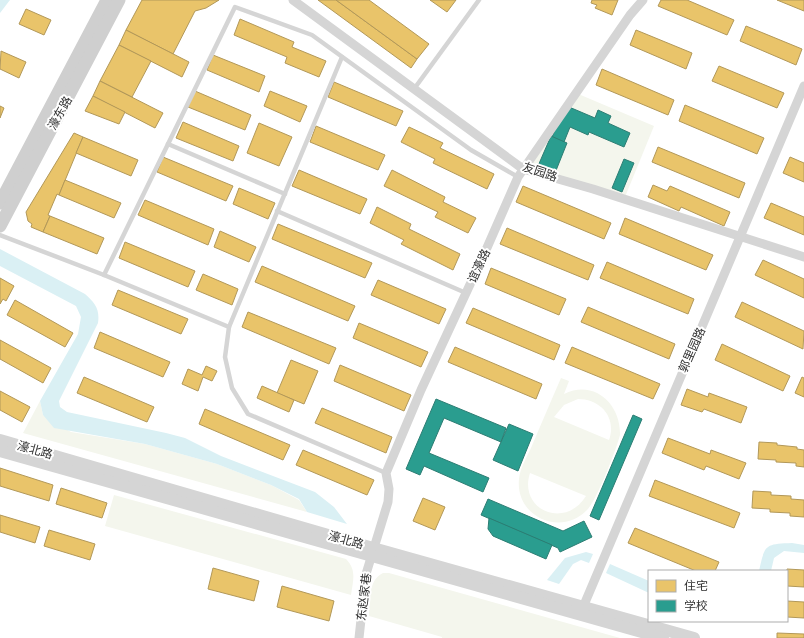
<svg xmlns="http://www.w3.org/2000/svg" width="804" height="638" viewBox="0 0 804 638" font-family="'DM Sans','Noto Sans SC',sans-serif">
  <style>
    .green { fill: #f4f6ed; fill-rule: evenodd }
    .water { fill: #daf0f4 }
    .homes { fill: #e9c46a; stroke: #b29859 }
    .schools { fill: #2a9d8f; stroke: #2c7d73 }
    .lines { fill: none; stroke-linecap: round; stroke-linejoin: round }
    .service { stroke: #d5d5d5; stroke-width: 4.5 }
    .minor { stroke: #d5d5d5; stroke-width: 9 }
    .tertiary { stroke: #d5d5d5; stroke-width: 12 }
    .secondary { stroke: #cfcfcf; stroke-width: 13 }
    .labels { text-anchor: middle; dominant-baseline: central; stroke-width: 4; stroke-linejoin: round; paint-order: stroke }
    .street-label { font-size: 12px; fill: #313131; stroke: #fff }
  </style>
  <rect width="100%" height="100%" fill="#fff"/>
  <!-- green -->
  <g class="green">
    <path d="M576,93L654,126L625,197L524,164ZM569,107L595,118L599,111L611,116L608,123L630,133L624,147L589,132L588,135L570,127L564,142L552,137ZM624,159L634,163L621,192L612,188Z"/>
    <path d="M561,378L569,381L564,394C595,379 621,405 620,435C616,450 597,500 587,510C561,537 515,517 519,479C520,468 527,457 531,448C541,424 551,401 561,378ZM578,399C601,399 617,418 609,440L554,417L564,405ZM530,473L586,496C565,530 518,510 530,473Z"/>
    <path d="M40,401L43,415L71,432L145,444L217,464L271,485L299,500L307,512L23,433Z"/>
    <path d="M114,495L346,559C357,570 353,581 351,595L105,526Z"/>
    <path d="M383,573H389L620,638H442V637L369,616C370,601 368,580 383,573Z"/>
  </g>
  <!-- water -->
  <g class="water">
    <path d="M0,0H10L0,13Z"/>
    <path d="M0,249L85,294C95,303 100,309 98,323L59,401L60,407L67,412L166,433L185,438L221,456L315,492L334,507L347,524L307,512L299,499L271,485L217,464L145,444L54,428L43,415L40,401L78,334L81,317L76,306L0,266Z"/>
    <path d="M792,543L804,545V553L784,551L774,558L771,571H759C765,545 764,544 792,543Z"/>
    <path d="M586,552L593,554L589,563L581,560L573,564L559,584L547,580L565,558Z"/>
    <path d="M610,564L649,581V593L606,573Z"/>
  </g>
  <!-- homes -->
  <g class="homes">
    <path d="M142,0H219L206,8L195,11L173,54L126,30Z"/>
    <path d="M318,0H336L417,59L411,68Z"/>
    <path d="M336,0H369L429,44L417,59Z"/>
    <path d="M430,0H456L447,12Z"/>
    <path d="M592,0H618L612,15L595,8L597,5L591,3Z"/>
    <path d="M661,0H687L734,20L727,35L658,6Z"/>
    <path d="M777,0H804V11Z"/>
    <path d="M26,9L51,20L44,35L19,24Z"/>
    <path d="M240,19L294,42L292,47L326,61L319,77L285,63L287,57L234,35Z"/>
    <path d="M746,26L802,49L796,65L740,41Z"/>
    <path d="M126,30L189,62L182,77L119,45Z"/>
    <path d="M636,30L692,53L686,69L630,45Z"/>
    <path d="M119,45L151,61L132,97L100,81Z"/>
    <path d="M1,51L26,62L19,78L0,69Z"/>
    <path d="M213,55L265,76L259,92L207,70Z"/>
    <path d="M719,66L784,93L777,108L712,81Z"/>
    <path d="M602,69L674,100L668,115L596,85Z"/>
    <path d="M100,81L163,113L155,128L93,96Z"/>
    <path d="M334,82L403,111L396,126L328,97Z"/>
    <path d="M195,91L251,115L245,130L188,107Z"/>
    <path d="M270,91L307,106L300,122L264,106Z"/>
    <path d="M93,96L125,112L119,124L85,111Z"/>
    <path d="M685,105L764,138L757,154L679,121Z"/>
    <path d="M0,106L4,108L0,118Z"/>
    <path d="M183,122L239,146L233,161L176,138Z"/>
    <path d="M259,123L292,137L279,166L247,153Z"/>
    <path d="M316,126L385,155L378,170L310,142Z"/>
    <path d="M409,127L443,143L440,148L494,174L487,189L433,163L435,159L401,142Z"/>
    <path d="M74,133L83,137L59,195L57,194L48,215L50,216L43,232L31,227L32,224L28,221L26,212Z"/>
    <path d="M83,137L138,160L131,176L76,153Z"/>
    <path d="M658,147L745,183L739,198L652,162Z"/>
    <path d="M163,157L233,186L226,201L157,172Z"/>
    <path d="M790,157L804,163V182L783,173Z"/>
    <path d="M299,170L367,199L360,214L292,186Z"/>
    <path d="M392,170L445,197L443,202L476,218L468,233L435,217L438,212L384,186Z"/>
    <path d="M65,180L121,203L114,218L59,195Z"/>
    <path d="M653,185L667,191L670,186L730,212L724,226L681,207L679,211L648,197Z"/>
    <path d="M523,186L611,223L604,239L516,202Z"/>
    <path d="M239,188L275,203L268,219L233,204Z"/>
    <path d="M145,200L214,229L208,245L138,215Z"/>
    <path d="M771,203L804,217V235L764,218Z"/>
    <path d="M377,207L411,224L409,229L460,254L453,270L401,244L404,240L370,223Z"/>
    <path d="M50,216L104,238L97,254L43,232Z"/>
    <path d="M625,218L713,255L706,270L619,234Z"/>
    <path d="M278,224L372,263L365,278L272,239Z"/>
    <path d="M507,228L594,265L588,280L500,244Z"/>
    <path d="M220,231L256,247L249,262L214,247Z"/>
    <path d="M125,242L195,271L188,287L119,258Z"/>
    <path d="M763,260L804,279V298L755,275Z"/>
    <path d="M607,262L694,299L688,314L600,278Z"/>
    <path d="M262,266L355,306L348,321L255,282Z"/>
    <path d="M491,268L566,299L559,315L485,284Z"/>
    <path d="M203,274L238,289L232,305L196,290Z"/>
    <path d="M0,278L14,286L6,301L3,299L0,304Z"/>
    <path d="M378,280L446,309L439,324L371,295Z"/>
    <path d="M118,290L188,319L181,334L112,305Z"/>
    <path d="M15,300L73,333L65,347L7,315Z"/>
    <path d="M742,302L804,331L803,349L735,317Z"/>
    <path d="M588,307L675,344L669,359L581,322Z"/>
    <path d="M473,308L560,345L554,360L466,323Z"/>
    <path d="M248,312L336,348L329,364L242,327Z"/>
    <path d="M359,323L428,352L421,367L353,338Z"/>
    <path d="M100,332L170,362L163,377L94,348Z"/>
    <path d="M0,340L51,368L43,383L0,359Z"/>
    <path d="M722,344L790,376L783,391L715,360Z"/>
    <path d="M455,347L542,384L536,399L448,362Z"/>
    <path d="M572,347L660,384L653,399L565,363Z"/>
    <path d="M291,360L318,371L304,404L277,393Z"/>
    <path d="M340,365L411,395L404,411L334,381Z"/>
    <path d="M206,366L217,371L212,381L203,377L198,391L182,384L188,369L202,375Z"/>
    <path d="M84,377L154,407L147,422L77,393Z"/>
    <path d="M802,377L804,378V397L795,393Z"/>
    <path d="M262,386L294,400L289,412L257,398Z"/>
    <path d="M687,389L708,397L709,393L747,407L741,423L704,409L702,412L681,405Z"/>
    <path d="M0,391L30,407L22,422L0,410Z"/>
    <path d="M322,408L392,437L386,453L315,423Z"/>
    <path d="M205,409L290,445L283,460L199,424Z"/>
    <path d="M668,438L710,454L711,450L746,463L739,479L706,466L704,470L662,453Z"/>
    <path d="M759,442L777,443V445L797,447V449L804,450V467L796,466V463L776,462V460L758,459Z"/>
    <path d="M303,450L374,480L367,495L296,465Z"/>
    <path d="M0,468L53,485L49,501L0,486Z"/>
    <path d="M655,480L740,513L734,528L649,496Z"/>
    <path d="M61,488L107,503L102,518L56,504Z"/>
    <path d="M753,491L771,492V495L791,496V499L804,500V517L790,516V513L770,512V509L752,508Z"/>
    <path d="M423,498L445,507L435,530L413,521Z"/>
    <path d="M0,515L40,527L35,543L0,532Z"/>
    <path d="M635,528L719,562L715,571H696L628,543Z"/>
    <path d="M49,530L95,544L90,560L44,546Z"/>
    <path d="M213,568L259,581L254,601L208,589Z"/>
    <path d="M787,569L804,570V587L787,586Z"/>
    <path d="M282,586L334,601L329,621L277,607Z"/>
    <path d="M787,601L804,602V618L787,617Z"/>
    <path d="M777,633L804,634V638H777Z"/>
  </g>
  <!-- schools -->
  <g class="schools">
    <path d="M569,107L595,118L598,110L611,116L608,123L630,133L624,147L589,132L588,135L570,127L564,142L552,137L560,119Z"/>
    <path d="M551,136L567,143L555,173L538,166Z"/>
    <path d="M624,159L634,163L622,192L612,188Z"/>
    <path d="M436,399L506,428L501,442L444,418L429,453L489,478L483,492L424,466L420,475L406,469Z"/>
    <path d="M633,415L642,419L599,520L590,516Z"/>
    <path d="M509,424L533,434L518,471L493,460Z"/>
    <path d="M488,499L563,531L584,521L592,537L560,552L558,548L481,515Z"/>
    <path d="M489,518L552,545L546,559L493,536L488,529Z"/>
  </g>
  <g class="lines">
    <!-- service -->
    <g class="service">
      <path d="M342,57L229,327L225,357L232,388L248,414L386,473"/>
      <path d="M414,89L479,0"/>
      <path d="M168,144L285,194"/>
      <path d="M277,211L466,293"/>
      <path d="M0,235L104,275L229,327"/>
      <path d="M104,275L235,7L312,35L471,150L518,177"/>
    </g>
    <!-- minor -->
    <g class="minor">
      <path d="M293,0L523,169L593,189L804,257"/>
      <path d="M581,612L804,86"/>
      <path d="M359,638L366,574L388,502L389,489L386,473L421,390L486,250L518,177L630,15L643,0"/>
    </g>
    <!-- tertiary -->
    <g class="tertiary">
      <path d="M0,440L373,548L694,638"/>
      <path d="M0,451L663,638"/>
    </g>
    <!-- secondary -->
    <g class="secondary">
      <path d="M0,203L107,0"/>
      <path d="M0,226L119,0"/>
    </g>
  </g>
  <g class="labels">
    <!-- street labels -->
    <g class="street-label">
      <text transform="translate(60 113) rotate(-61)">濠东路</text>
      <text transform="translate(540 172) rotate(19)">友园路</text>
      <text transform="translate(479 266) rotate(-65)">谊濠路</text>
      <text transform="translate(692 350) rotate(-66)">郭里园路</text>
      <text transform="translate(35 450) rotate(16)">濠北路</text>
      <text transform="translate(346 540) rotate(16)">濠北路</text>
      <text transform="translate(364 597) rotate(-83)">东赵家巷</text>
    </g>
  </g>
  <!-- legend -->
  <rect x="648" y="570" width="140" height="52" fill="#ffffff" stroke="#adadad"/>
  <rect x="656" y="580" width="20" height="12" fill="#e9c46a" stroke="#adadad"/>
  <text x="684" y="590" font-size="12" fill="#313131">住宅</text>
  <rect x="656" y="600" width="20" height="12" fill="#2a9d8f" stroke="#adadad"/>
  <text x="684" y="610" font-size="12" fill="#313131">学校</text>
</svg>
